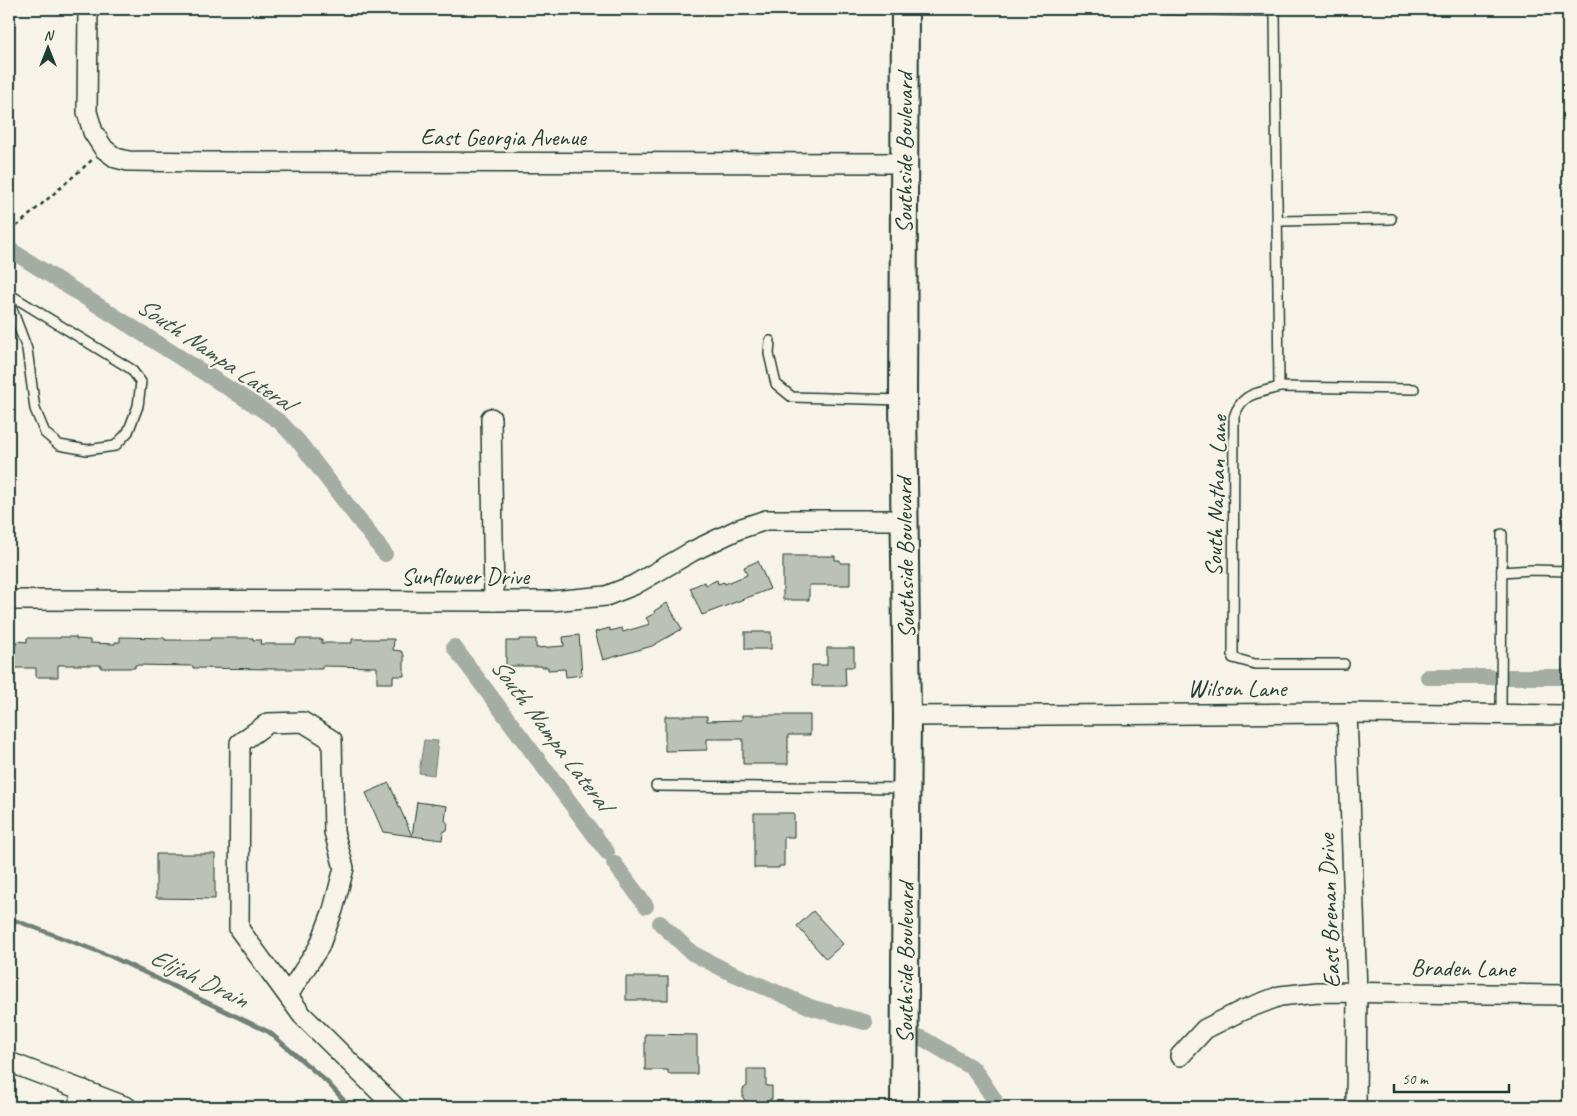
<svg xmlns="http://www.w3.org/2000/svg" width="1577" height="1116" viewBox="0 0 1577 1116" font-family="Caveat,sans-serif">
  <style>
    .water { fill: #a4ada3; stroke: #6f8077 }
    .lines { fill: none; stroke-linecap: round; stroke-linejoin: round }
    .stream { stroke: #6f8077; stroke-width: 4.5 }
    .canal { stroke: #a4ada3; stroke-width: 16 }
    .building { fill: #bbc1b6; stroke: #1f3d34 }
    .service-casing { stroke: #1f3d34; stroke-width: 12 }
    .minor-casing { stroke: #1f3d34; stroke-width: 22 }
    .secondary-casing { stroke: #1f3d34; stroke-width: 30 }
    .path { stroke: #1f3d34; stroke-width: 2.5; stroke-dasharray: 4 4; stroke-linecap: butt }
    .service { stroke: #f7f3e8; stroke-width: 9 }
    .minor { stroke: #f7f3e8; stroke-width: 19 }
    .secondary { stroke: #f7f3e8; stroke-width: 26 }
    .labels { text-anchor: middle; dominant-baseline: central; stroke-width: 4; stroke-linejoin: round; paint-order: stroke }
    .street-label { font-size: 24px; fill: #1f3d34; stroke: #f7f3e8 }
    .water-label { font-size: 25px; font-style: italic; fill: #405950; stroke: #f7f3e8 }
  </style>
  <rect width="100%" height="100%" fill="#f7f3e8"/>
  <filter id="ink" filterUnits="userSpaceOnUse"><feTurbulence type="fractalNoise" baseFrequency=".02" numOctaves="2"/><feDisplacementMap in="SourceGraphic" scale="10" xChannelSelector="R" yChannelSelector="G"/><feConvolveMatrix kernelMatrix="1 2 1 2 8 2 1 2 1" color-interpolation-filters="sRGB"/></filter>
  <g filter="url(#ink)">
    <!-- water -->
    <path class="water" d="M424,740L438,741L434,775L419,773Z"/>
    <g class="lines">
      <!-- stream -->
      <path class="stream" d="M9,918L110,956L269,1032L327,1082L350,1107"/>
      <!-- canal -->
      <g class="canal">
        <path d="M9,249L258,407L280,422L299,442L385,554"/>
        <path d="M454,647L607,852"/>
        <path d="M1428,677H1490"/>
        <path d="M1510,677H1568"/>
        <path d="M614,863L646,906"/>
        <path d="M660,923L692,953L727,971L813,1008L865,1022"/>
        <path d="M922,1038L974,1069L994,1099L996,1107"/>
      </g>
    </g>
    <!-- building -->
    <g class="building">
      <path d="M783,556H835V560H840V563H850V585H809V600H783Z"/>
      <path d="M758,561L770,589L702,615L690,588L704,582L706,585L717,580L718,584L724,582L725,584L747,575L744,567Z"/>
      <path d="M667,603L682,629L652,646L603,660L595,632L610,628V631L622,628L623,632L650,624L646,618L655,613L654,611Z"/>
      <rect x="745" y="632" width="26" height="17"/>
      <path d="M579,635L582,675L566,677L565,669L548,670V667H541V666H506V641H519V639H536V648L564,646L563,637Z"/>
      <path d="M60,637H76V639L90,640V643L115,644V642H120V637L165,638V640H210V638H253V640H261L260,644H296L297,639H322V643H352V639H394L393,650L401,651L404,655V676H393V683H377V667L322,666V669H275L193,668V666L135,665V668H101V665H58V677H36V668H10V645H16L17,641L27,642V638H60Z"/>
      <path d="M827,648H854V667H845L846,686H812V665H827Z"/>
      <path d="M742,715H810V735H788V764H743V739H707V750L665,751V716H707V721L742,720Z"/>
      <path d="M389,783L412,836L383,832L366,793Z"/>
      <path d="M417,802L447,806L445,820L448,824L447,830L443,832L442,840L412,836Z"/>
      <path d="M754,813H794V837H784V866H779V868H754Z"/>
      <path d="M156,854H215V899L156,898Z"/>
      <path d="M813,911L843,944L826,959L797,926Z"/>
      <rect x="626" y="977" width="42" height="23"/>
      <path d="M645,1034L697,1035V1074H668V1070H645Z"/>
      <path d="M747,1069H766V1086H772V1099H770V1107H747V1102L743,1098V1089L747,1086Z"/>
    </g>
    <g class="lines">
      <!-- service casing -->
      <g class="service-casing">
        <g id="service">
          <path d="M1148,9L1275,11L1279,387C1257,394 1242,392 1234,417L1233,658L1255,664H1344"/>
          <path d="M1279,221L1391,219"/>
          <path d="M9,294L131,369L141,382L138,406L128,432L115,446L87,450L59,445L45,433L35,409L27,349L9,301"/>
          <path d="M770,341L769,354L776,384L792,397L901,400"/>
          <path d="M1279,387L1414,389"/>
          <path d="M1502,572L1531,570L1568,571"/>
          <path d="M1501,714L1502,534"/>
          <path d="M656,786L903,788"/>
        </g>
      </g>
      <!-- minor casing -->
      <g class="minor-casing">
        <g id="minor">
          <path d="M88,9L87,112L93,132L104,149L116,158L128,161L206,162L905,163"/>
          <path d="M491,418L494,601"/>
          <path d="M9,600L552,601L606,596L634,585L693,551L739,529L766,520H904"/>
          <path d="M1347,713L1357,992L1356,1107"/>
          <path d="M907,716L1347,713L1568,715"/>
          <path d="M288,995L319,947L333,910L344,868L334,832L332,740L303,722L268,723L240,743L239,929L302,1015L395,1107"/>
          <path d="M1180,1056L1205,1029L1243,1010L1280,996L1318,992L1568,995"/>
          <path d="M9,1062L127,1107"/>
          <path d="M77,1107L84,1090"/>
        </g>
      </g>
      <!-- secondary casing -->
      <g class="secondary-casing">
        <g id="secondary">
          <path id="s1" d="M904,1107L907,716L903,400L905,9"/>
        </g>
      </g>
      <!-- path -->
      <path class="path" d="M9,225L15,227L18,225L92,160"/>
      <!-- service -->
      <use href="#service" class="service"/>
      <!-- minor -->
      <use href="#minor" class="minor"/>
      <!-- secondary -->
      <use href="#secondary" class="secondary"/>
    </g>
  </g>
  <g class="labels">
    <!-- street labels -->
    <g class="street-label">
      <text x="503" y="137">East Georgia Avenue</text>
      <text stroke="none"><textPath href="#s1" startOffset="954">Southside Boulevard</textPath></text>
      <text transform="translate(1216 496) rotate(-88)">South Nathan Lane</text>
      <text transform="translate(905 558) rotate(-91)">Southside Boulevard</text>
      <text x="465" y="576">Sunflower Drive</text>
      <text x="1237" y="688">Wilson Lane</text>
      <text transform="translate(1329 911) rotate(-92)">East Brenan Drive</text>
      <text stroke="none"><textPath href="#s1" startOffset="144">Southside Boulevard</textPath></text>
      <text transform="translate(1463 968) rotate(1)">Braden Lane</text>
    </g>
    <!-- water labels -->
    <g class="water-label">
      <text transform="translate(215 354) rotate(34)">South Nampa Lateral</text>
      <text transform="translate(551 734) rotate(53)">South Nampa Lateral</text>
      <text transform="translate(199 978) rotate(26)">Elijah Drain</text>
    </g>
  </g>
  <!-- margin -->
  <rect width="1577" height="1116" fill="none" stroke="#f7f3e8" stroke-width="30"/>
  <rect x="15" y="15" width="1547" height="1086" fill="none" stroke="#1f3d34" stroke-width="2" filter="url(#ink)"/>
  <!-- north arrow -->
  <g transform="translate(48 48)" stroke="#f7f3e8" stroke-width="4" paint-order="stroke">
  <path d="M0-4L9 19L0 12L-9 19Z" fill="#1f3d34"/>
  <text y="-8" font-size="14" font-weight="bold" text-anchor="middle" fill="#1f3d34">N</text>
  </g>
  <!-- scale -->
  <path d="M1394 1084v8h115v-8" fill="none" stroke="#1f3d34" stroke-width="2.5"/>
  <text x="1402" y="1084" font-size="15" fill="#1f3d34" stroke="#f7f3e8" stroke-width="4" paint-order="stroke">50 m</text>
</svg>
